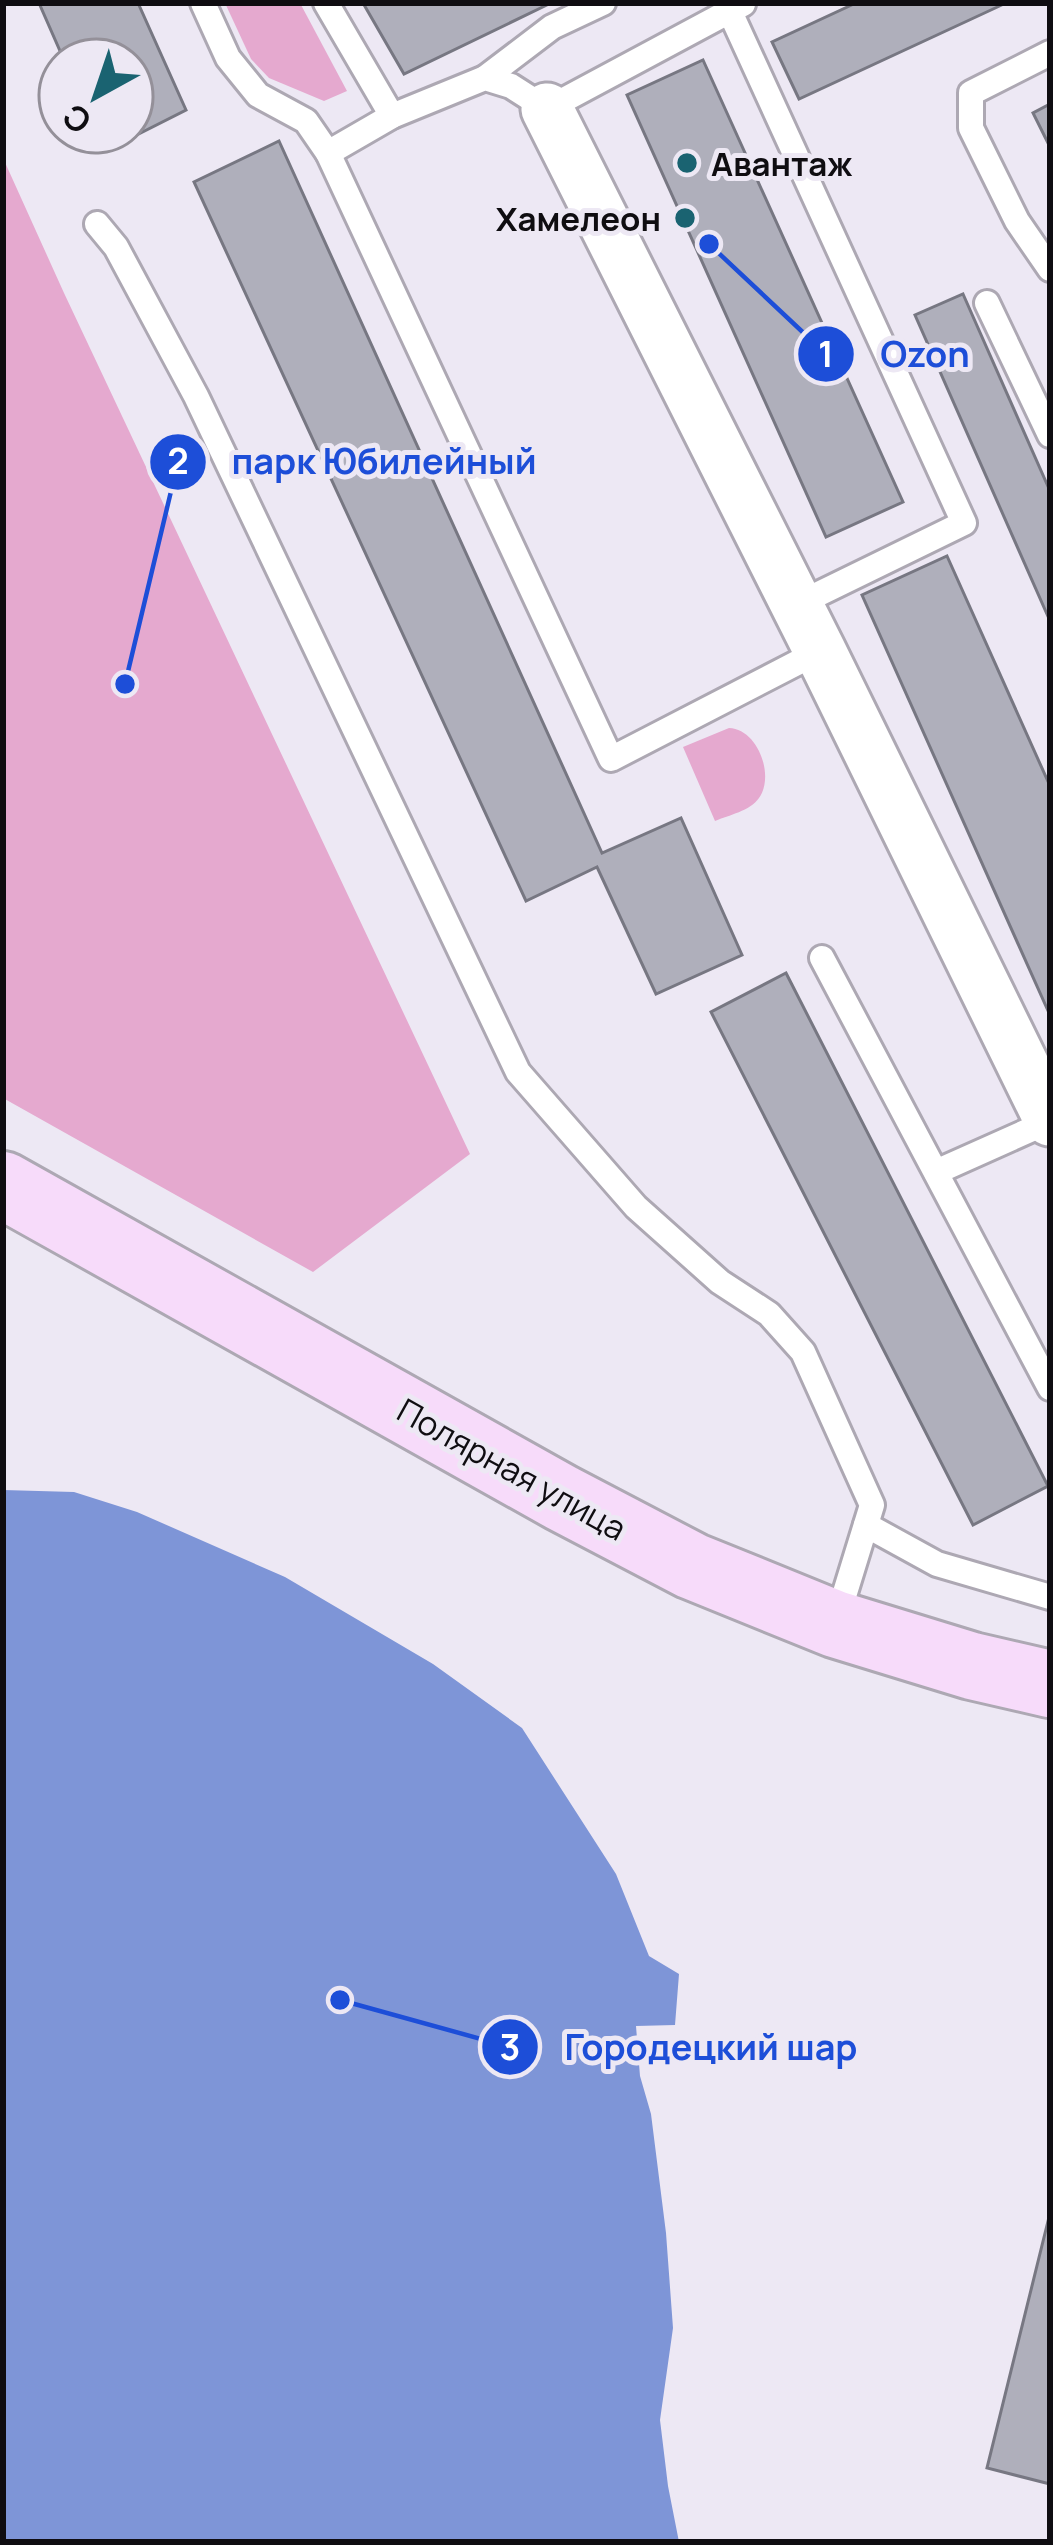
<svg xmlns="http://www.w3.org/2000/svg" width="1053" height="2545" viewBox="0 0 1053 2545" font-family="Manrope,sans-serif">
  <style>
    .green { fill: #e5a9cf }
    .water { fill: #7e95d7 }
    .building { fill: #afafbb; stroke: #777782; stroke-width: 3 }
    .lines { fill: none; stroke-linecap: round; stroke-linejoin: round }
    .lane-casing { stroke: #ada8b3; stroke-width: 30 }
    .street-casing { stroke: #ada8b3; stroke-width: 57 }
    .secondary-casing { stroke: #ada8b3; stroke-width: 72 }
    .lane { stroke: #fff; stroke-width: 24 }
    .street { stroke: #fff; stroke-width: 51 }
    .secondary { stroke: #f7dbfa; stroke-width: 66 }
    .poi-dot { fill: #1a6371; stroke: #ede8f4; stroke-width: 4.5 }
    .labels { text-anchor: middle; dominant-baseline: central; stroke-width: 10; stroke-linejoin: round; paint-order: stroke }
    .poi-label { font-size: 33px; font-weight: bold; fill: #0f0d11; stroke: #ede8f4; text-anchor: start }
    .street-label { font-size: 33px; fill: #0f0d11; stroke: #ede8f4 }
    .leader { fill: none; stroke: #1d4ed8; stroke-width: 4.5 }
    .callout-dot { fill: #1d4ed8; stroke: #ede8f4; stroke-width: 4.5 }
    .mark-label { font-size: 36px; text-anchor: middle; font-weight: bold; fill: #fff }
    .callout-label { font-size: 36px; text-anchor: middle; font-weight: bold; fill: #1d4ed8; stroke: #ede8f4; stroke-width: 10; stroke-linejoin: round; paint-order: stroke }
  </style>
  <rect width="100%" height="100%" fill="#ede8f4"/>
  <!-- green -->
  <g class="green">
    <path d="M225,3H300L347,91L324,101L269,78L251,59Z"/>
    <path d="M3,158L64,293L470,1154L313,1272L3,1098Z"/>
    <path d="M729,728C758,729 775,776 759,798C750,811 729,815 715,821L683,747Z"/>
  </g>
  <!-- water -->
  <path class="water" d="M3,1490L74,1492L137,1512L285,1577L433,1664L522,1728L616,1874L649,1956L679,1974L675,2025L636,2026L640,2076L651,2114L666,2233L673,2328L660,2420L668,2486L679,2542H3Z"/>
  <!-- building -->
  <g class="building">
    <path d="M39,3H138L186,110L105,151L97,132H132V60H64Z"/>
    <path d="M363,3H551L404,74Z"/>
    <path d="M856,3H1006L799,99L772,42Z"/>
    <path d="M703,60L903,502L826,537L627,95Z"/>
    <path d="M1050,104V147L1033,113Z"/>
    <path d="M279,141L602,853L681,818L742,955L656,994L597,867L526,901L194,182Z"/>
    <path d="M963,294L1050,491V621L915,315Z"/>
    <path d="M947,556L1050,786L1049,1013L862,595Z"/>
    <path d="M786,973L1048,1486L973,1525L711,1012Z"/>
    <path d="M1050,2213V2484L987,2468Z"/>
  </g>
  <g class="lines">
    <!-- lane casing -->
    <g class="lane-casing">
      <g id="lane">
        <path d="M203,3L228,58L258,95L306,121L328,153L392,116L485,78L511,86L547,109L743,4"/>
        <path d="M326,3L392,116"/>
        <path d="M726,3L964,523L796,605"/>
        <path d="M1050,53L971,93V128L1017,221L1050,269"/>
        <path d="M485,78L552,27L603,3"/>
        <path d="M328,153L611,759L820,651"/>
        <path d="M97,224L116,247L196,396L518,1072L636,1207L720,1282L769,1314L803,1352L872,1505L836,1622"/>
        <path d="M987,303L1050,435"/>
        <path d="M822,958L1050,1388"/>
        <path d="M936,1172L1050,1121"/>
        <path d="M866,1525L937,1564L1050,1597"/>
      </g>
    </g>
    <!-- street casing -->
    <g class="street-casing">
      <path id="street" d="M547,109L820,651L1050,1120"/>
    </g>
    <!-- secondary casing -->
    <g class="secondary-casing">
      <path id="secondary" d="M3,1185L562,1498L692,1566L835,1624L972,1666L1050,1684"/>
    </g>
    <!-- lane -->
    <use href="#lane" class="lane"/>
    <!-- street -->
    <use href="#street" class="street"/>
    <!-- secondary -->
    <use href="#secondary" class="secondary"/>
  </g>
  <!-- markers -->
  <g class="poi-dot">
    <circle cx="687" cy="163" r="12"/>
    <circle cx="685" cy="218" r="12"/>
  </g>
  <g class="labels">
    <!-- poi labels -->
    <g class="poi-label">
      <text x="711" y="163">Авантаж</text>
      <text x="661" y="218" text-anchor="end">Хамелеон</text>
    </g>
    <!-- street labels -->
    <g class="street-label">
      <text transform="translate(512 1469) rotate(29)">Полярная улица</text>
    </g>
  </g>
  <!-- callouts -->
  <path class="leader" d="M709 244L826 354M125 684L178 462M340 2000L510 2047"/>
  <g class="callout-dot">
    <circle cx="709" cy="244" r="12"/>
    <circle cx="125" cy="684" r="12"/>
    <circle cx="340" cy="2000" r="12"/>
    <circle cx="826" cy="354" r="30"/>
    <circle cx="178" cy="462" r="30"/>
    <circle cx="510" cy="2047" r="30"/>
  </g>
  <g class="mark-label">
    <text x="826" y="367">1</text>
    <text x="178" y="474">2</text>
    <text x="510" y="2060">3</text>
  </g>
  <g class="callout-label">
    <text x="925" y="367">Ozon</text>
    <text x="384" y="474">парк Юбилейный</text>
    <text x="711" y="2060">Городецкий шар</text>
  </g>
  <!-- border -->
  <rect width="1053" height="2545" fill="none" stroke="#0f0d11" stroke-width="12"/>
  <!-- north arrow -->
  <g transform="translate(96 96) rotate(220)"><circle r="57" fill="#ede8f4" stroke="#949099" stroke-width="3"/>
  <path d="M0-9L21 45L0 30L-21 45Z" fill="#1a6371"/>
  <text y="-18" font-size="33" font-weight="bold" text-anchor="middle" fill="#0f0d11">С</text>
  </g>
</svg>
